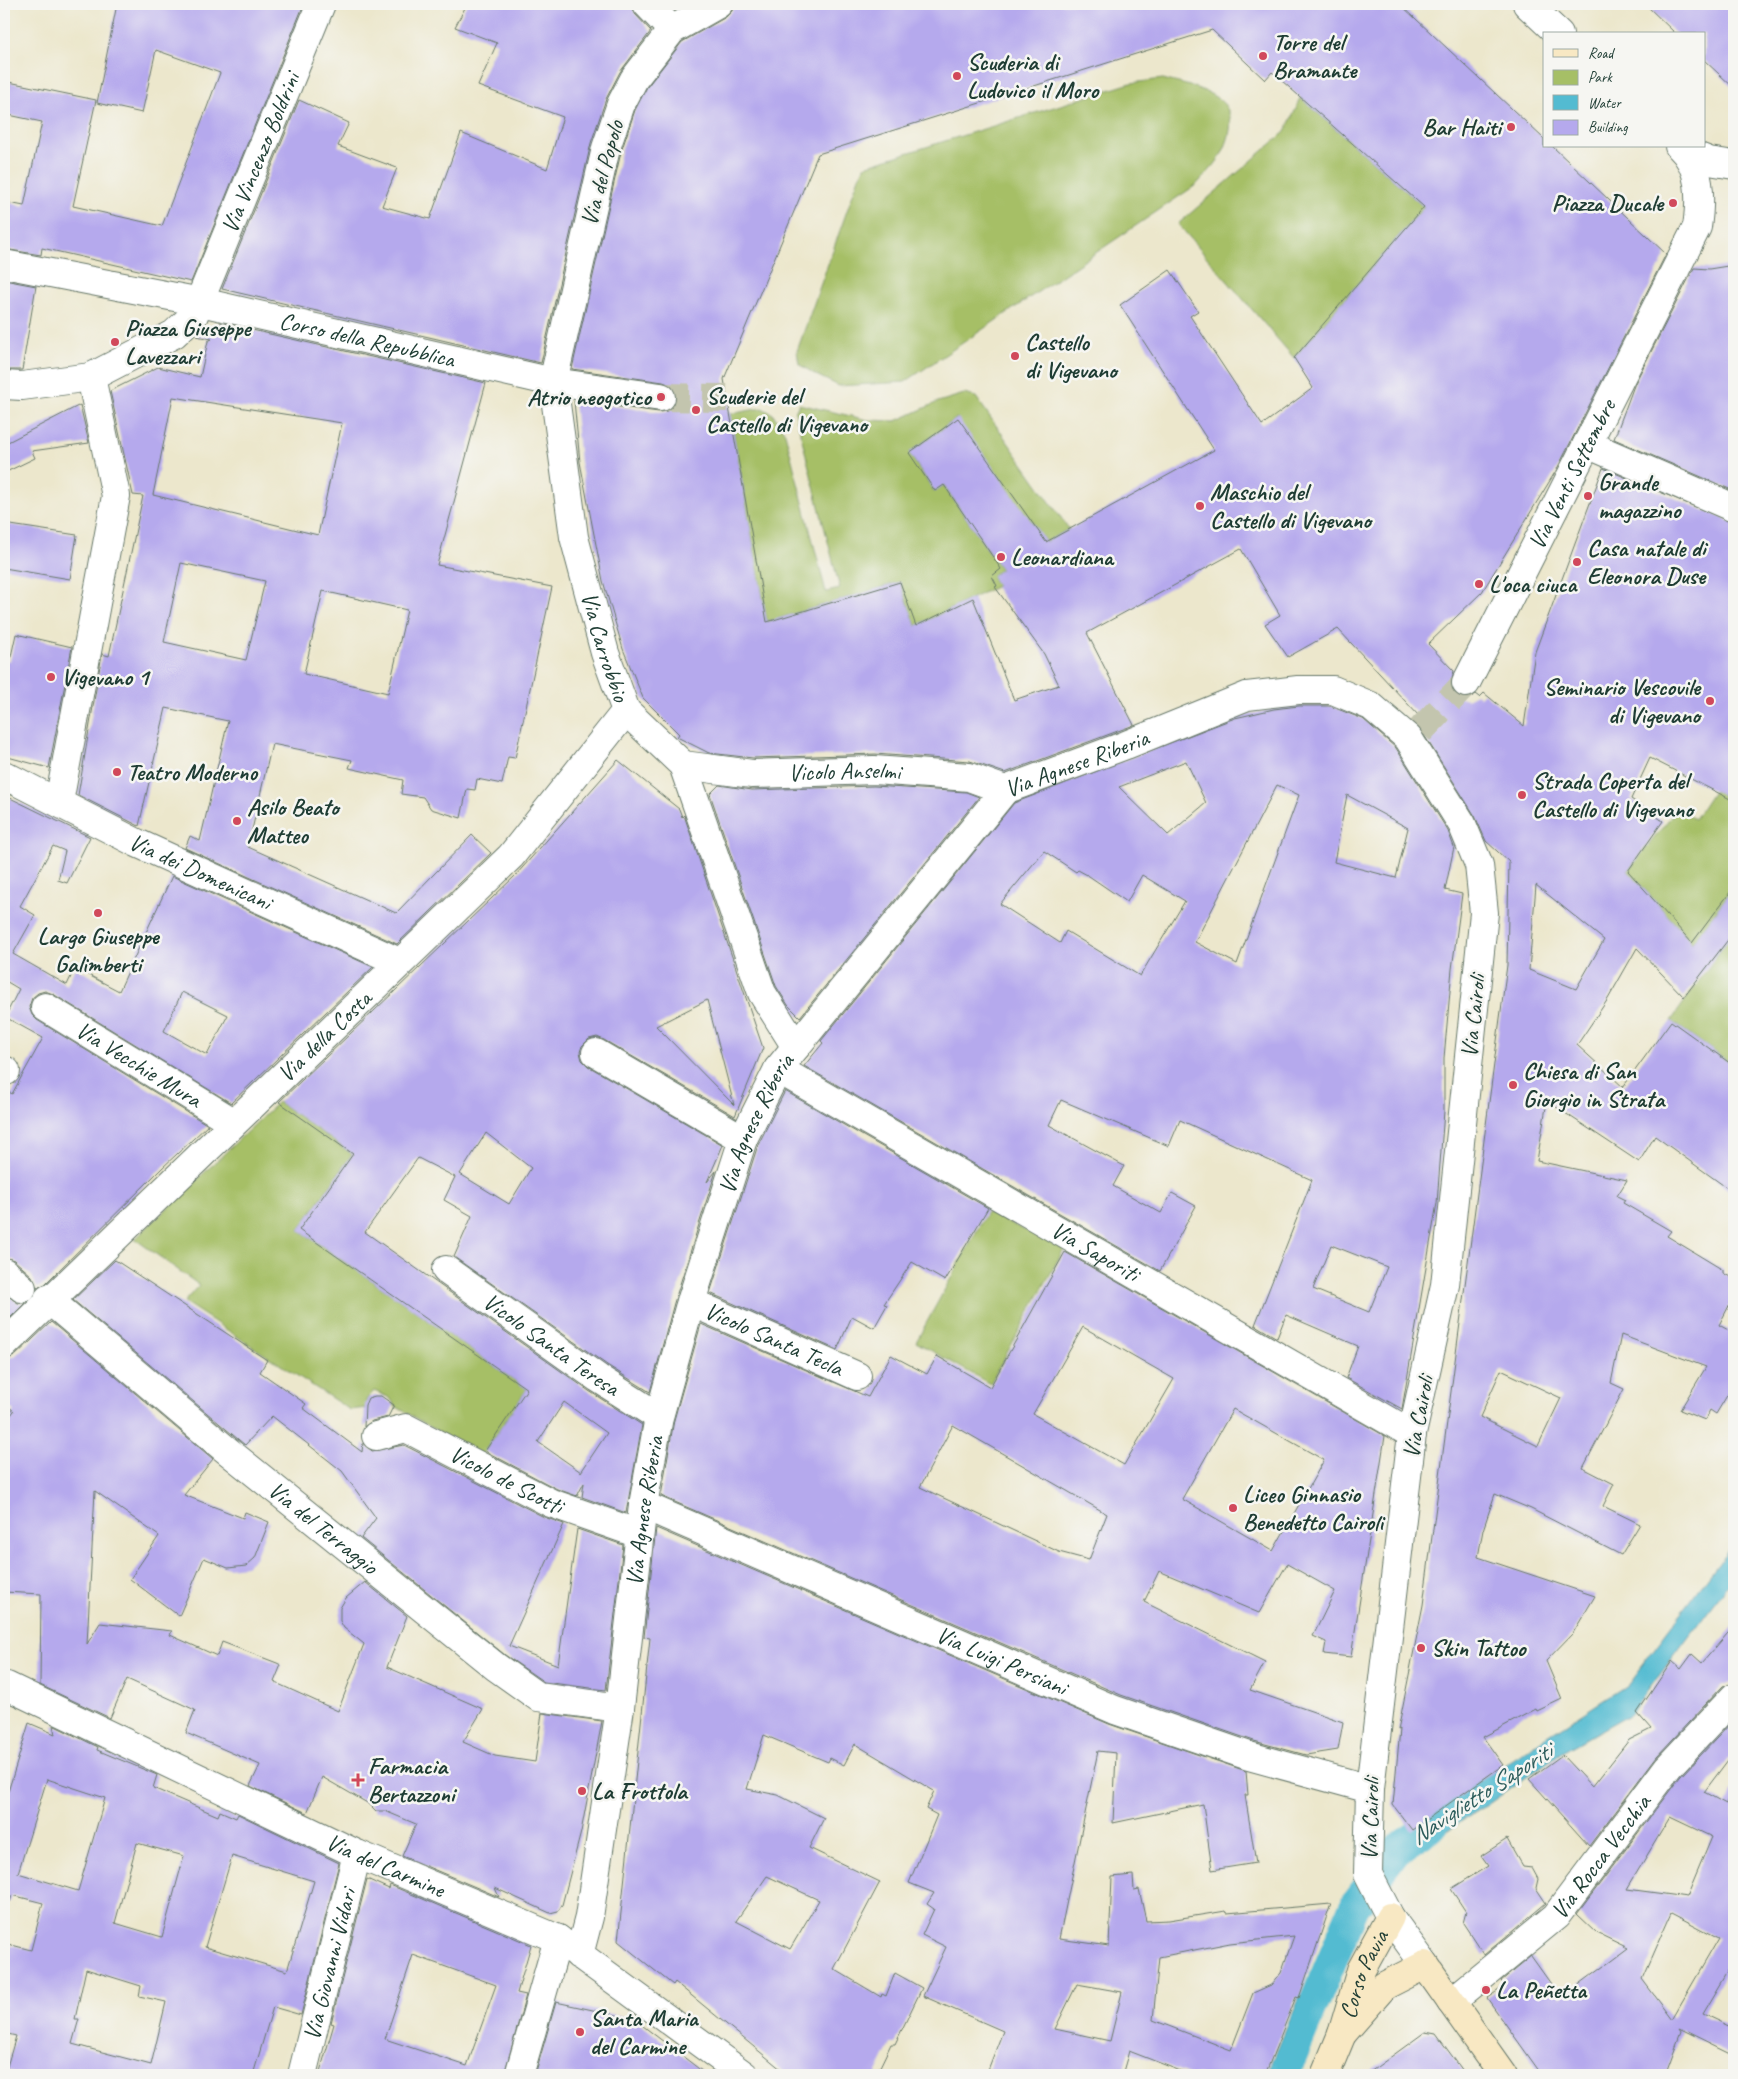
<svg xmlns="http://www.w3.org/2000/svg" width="1738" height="2079" viewBox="0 0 1738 2079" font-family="Caveat,sans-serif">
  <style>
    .green { fill: #a6bf66; stroke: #627e4d }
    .water { fill: #53bbd1; stroke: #397c82 }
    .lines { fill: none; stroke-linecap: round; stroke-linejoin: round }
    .canal { stroke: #53bbd1; stroke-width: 31 }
    .building { fill: #b5a9ed; fill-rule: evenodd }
    .street-tunnel { stroke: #c3c5ae; stroke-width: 28; stroke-dasharray: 28 14; stroke-linecap: butt }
    .street-casing { stroke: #677869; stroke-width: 30 }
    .secondary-casing { stroke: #677869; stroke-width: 30 }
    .street { stroke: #fff; stroke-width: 28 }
    .secondary { stroke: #f8e8c3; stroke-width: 28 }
    .poi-dot { fill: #d1495b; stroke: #f6f6f2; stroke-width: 2 }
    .labels { text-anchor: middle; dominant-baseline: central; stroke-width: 5; stroke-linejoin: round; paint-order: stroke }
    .poi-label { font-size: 24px; font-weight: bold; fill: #1f3d34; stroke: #f6f6f2; text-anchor: start }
    .street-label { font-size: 24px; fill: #1f3d34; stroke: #f6f6f2 }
    .water-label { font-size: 25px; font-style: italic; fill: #2c5c5b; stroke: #f6f6f2 }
  </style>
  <rect width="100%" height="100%" fill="#f6f6f2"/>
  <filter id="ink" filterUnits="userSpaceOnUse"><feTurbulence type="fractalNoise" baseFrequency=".02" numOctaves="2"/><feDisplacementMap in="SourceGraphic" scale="10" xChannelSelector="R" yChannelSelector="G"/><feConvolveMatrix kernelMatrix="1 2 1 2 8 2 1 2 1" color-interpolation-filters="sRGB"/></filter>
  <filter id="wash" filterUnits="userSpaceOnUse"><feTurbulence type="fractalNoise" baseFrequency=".0096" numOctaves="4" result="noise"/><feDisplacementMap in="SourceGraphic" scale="20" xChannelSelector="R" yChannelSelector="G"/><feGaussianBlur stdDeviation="1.12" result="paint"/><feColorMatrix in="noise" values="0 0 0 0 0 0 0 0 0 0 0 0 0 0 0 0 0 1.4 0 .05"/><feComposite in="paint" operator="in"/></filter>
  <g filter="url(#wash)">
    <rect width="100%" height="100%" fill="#ece7cc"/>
    <!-- green -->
    <g class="green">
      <path d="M1163,79C1180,84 1202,87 1217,98C1239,112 1230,140 1219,159C1213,168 1203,177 1196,185L905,382L839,386L816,375L799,364L797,351L859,177L865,166L1131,83Z"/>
      <path d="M1301,98L1424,207L1294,358L1178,224L1285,132Z"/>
      <path d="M964,394L976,397L1069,529L1046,542L957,418L909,453L934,491L944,485L1001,569L992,576L997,586L916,626L900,582L767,622L730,414L762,408L773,414L785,433L826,592L840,589L795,412L799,404L868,420L896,421L938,402Z"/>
      <path d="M1714,790L1734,801V887L1692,943L1628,871L1677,809L1695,819Z"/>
      <path d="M1734,931V1066L1671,1021Z"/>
      <path d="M278,1102L352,1154L299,1230L527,1389L481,1457L395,1406L390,1398L374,1391L366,1400L367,1408L350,1410L184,1302L199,1285L135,1239Z"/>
      <path d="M987,1212L1064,1249L990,1384L916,1342Z"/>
    </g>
    <!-- water -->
    <g class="water">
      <path d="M1734,1543V1576L1631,1713L1562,1752L1487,1805L1401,1860L1392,1842L1503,1765L1627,1685Z"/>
      <path d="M1348,1896L1359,1917L1335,1985L1314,1982Z"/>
      <path d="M1299,1998H1308L1325,2006L1297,2075H1267Z"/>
    </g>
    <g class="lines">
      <!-- canal -->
      <path class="canal" d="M1284,2075L1354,1907L1396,1850L1432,1826"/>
    </g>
    <g id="blocks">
      <!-- building -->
      <g class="building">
        <path d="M117,4H304L191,282L42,248L41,255L4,249V202L24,206L42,122L4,114V81L96,100L73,206L162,226L220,73L156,50L142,113L97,103Z"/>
        <path d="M467,4H632L635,14L651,31L620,72L606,99L591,143L541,363L222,289L299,100L349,123L338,146L397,168L382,206L430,219L461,133L547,169L563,117L478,86L497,43L455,27Z"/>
        <path d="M734,4H1400L1544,139V146H1552L1666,254L1557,469L1482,592L1428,644L1454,671L1450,684L1453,691L1459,697L1467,699L1476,694L1480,697L1484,693L1524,726L1535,652L1603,468L1734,523V801L1650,758L1631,799L1663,821L1628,871L1692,943L1734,887V932L1684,997L1637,948L1608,999L1577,1045L1623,1087L1671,1021L1734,1066V1193L1655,1136L1639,1162L1547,1101L1537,1161L1627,1180L1617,1196L1625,1200L1623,1203L1671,1231L1667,1236L1723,1270V1273L1734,1279V1296L1719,1325L1734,1333V1384L1716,1414L1710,1410L1705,1420L1680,1410L1706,1367L1621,1335L1611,1383L1624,1389L1583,1468L1614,1484L1603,1506L1640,1524L1621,1555L1531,1509L1495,1494L1483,1530L1478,1557L1595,1596L1573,1633L1546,1661L1562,1699L1537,1711L1536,1709L1483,1737L1503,1765L1412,1830L1393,1805L1400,1729L1398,1730L1423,1605L1507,965L1509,862L1486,841L1475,816L1419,727L1433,731L1338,629L1288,657L1265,624L1280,615L1241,549L1087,633L1134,725L1005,773L970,761L875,754L753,758L709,753L677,737L679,734L643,698L623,649L603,581L580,462L574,401L659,412L667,411L674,406L676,400V392L671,385L663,382L572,369L621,152L635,110L647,87L682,42L726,17L732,11ZM1212,30L1265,80L1272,72L1424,207L1294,358L1313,388L1262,425L1190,316L1198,311L1170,270L1120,305L1214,450L1046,542L958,418L909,453L935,491L944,485L1001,569L992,576L997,586L995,587L1044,654L1059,685L1014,700L973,598L916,626L900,582L767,622L724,379L818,154ZM1536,885L1604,940L1576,989L1529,970ZM1501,1370L1561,1398L1538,1446L1480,1417Z"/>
        <path d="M1645,4H1734V88L1704,60V34H1676Z"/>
        <path d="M1734,265V491L1614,439L1635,383L1694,268L1709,269Z"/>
        <path d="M4,280L36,286L22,370H4Z"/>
        <path d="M221,323L486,383L437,565L552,587L515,758L508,757L502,784L477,779L475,790L467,789L461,818L431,809L423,797L401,794L403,780L349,768L352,760L272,744L248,847L396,913L472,835L491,853L397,944L185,848L190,836L200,841L228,721L166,708L139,826L78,795L102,654L109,656L143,496L133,495L110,391L158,367L200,377L208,341L212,339L196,336ZM173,397L342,423L318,535L153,495ZM181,563L265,581L246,660L164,642ZM323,591L407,610L388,693L304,674Z"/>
        <path d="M80,405L89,443L32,451L35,458L4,473V444Z"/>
        <path d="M4,524L77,535L70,579L4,568Z"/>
        <path d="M16,634L72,647L49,768L4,756V660L10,661Z"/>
        <path d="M1299,706H1330L1363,719L1396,748L1448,831L1454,847L1445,890L1462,894L1452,969L1444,1058V1111L1437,1203L1402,1409L1346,1378L1358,1346L1286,1315L1277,1338L1255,1325L1312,1180L1180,1120L1169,1146L1061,1100L1049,1125L1124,1166L1113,1186L1161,1213L1172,1193L1196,1206L1160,1271L804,1066L823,1043L821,1041L1014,803L1235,718L1274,709ZM1186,761L1206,803L1168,835L1119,787ZM1277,785L1299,795L1237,964L1195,942ZM1347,795L1408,828L1396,878L1334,862ZM1044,851L1076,872L1078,870L1089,876L1127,902L1142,875L1185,901L1140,976L1066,931L1060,943L1000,904ZM1331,1245L1387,1267L1369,1312L1313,1289Z"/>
        <path d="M618,760L679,809L682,817L684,815L763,1048L735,1116L604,1040L597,1037L589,1039L582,1046L580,1052L582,1060L588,1066L723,1145L707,1182L716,1171L674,1303L650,1392L607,1365L454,1257L472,1216L444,1200L455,1177L418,1158L365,1232L589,1391L642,1425L626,1513L582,1497L584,1483L577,1496L557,1489L485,1451L527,1389L299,1230L353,1154L279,1102L515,876ZM707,1000L734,1105L656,1026ZM486,1133L531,1168L509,1204L460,1174ZM564,1402L607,1433L581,1472L538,1442Z"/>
        <path d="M719,785L752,790L874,786L966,792L979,797L800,1017L788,1005L776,986L710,794Z"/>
        <path d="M4,795L90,837L67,883L58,880L65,851L53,846L20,906L35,915L13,954L67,985L75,968L119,991L172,876L373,967L231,1103L53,994L45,991L38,993L32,998L29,1007L32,1015L37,1020L208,1125L162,1168L45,1284L37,1288L32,1276L14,1260L4,1257V1089L12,1094L43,1038L5,1017L19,989L4,980ZM182,992L228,1015L207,1055L164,1031Z"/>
        <path d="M785,1091L988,1208L945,1281L912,1262L884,1304L887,1305L874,1328L852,1316L837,1350L710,1293L758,1145Z"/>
        <path d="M1065,1252L1385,1436L1351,1657L1324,1654L1326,1642L1313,1636L1335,1591L1287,1564L1259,1613L1159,1571L1144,1602L1265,1662L1250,1690L1343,1722L1338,1750L1306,1755L1254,1741L1121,1695L661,1496L674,1420L701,1324L868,1397L891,1355L927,1374L937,1356L990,1387ZM1083,1327L1174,1379L1124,1465L1033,1414ZM1233,1409L1324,1460L1273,1551L1182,1499ZM953,1425L1107,1514L1089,1560L1059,1552L920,1487Z"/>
        <path d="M115,1260L267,1360L260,1372L306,1404L303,1408L362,1452L363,1443L372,1451L404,1445L544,1517L564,1524L509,1646L558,1665L577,1529L623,1545L606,1690L544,1682L505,1655L361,1538L376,1518L342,1471L272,1416L245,1445L73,1300Z"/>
        <path d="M4,1293L18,1303H25L4,1324Z"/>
        <path d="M51,1322L213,1459L184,1495L243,1518L245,1512L269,1522L255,1558L246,1566L228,1568L204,1558L179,1616L130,1579L159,1536L95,1491L87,1644L100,1623L172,1631L170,1635L217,1656L222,1642L277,1663L281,1665L274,1682L338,1711L364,1644L344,1628L340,1621V1608L346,1598L365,1582L407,1616L387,1667L483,1709L463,1742L495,1756L535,1762L542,1713L602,1721L581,1832L562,1905L558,1911L550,1913L495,1888L499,1897L402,1856L416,1824L385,1811H376L369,1804L322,1777L307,1813L250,1786L260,1765L186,1733L195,1710L127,1679L110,1718L40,1685L41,1594L4,1592V1424L14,1411L4,1403V1360L15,1356Z"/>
        <path d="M375,1396H381L394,1405L388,1417L372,1421L364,1427L365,1405L368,1398Z"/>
        <path d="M656,1528L1109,1724L1246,1771L1248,1795H1245L1256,1863L1212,1870L1203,1804L1113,1823L1116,1753L1098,1751L1059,1939L1109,1946L1112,1877L1133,1875L1134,1890L1139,1889L1146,1921L1169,1920L1226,1911L1227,1913L1331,1904L1299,1998L1296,1997L1265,2075H1191L1129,2051L1122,2075H986L1003,2031L923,1996L946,1947L922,1935L934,1909L927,1904L934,1893L909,1883L937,1815L926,1809L934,1791L855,1744L844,1765L830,1758L828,1762L764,1735L747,1789L778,1795L824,1818L809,1848L880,1882L834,1969L881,1997L882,1994L886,1996L895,1973L922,1988L895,2044H891L876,2075H788L675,1982L673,1985L618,1941L650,1638L644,1637ZM767,1876L819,1900L790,1949L736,1921ZM1294,1936L1281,1973L1271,1985L1253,1993L1231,2050L1153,2020L1159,1957L1230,1943ZM1077,1984L1122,1992L1110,2041L1055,2029Z"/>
        <path d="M1734,1626V1682L1723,1686L1657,1756L1589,1846L1529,1779L1562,1755L1592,1787L1629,1740L1651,1729L1637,1713L1672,1661L1681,1669L1692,1654L1702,1663Z"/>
        <path d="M1734,1720V1752L1704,1792L1726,1804L1734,1784V1960L1702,2014L1734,2029V2056L1679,2029L1681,2032L1665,2075H1542L1487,1998L1505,1986L1501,1981L1531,1956L1561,1998L1628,1948L1597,1933L1577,1914L1680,1777ZM1670,1817L1712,1837L1687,1897L1627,1889ZM1671,1913L1719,1938L1672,2019L1642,1979Z"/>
        <path d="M29,1723L55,1734L53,1725L98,1747L97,1750L157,1775L153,1788L218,1816L220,1811L236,1818L238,1814L339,1863L301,2015L273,2007L253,2075H25L6,2070L16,2036L4,2033V1943L31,1950L43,1903L12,1895L10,1902H4V1805ZM47,1779L105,1798L78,1891L18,1873ZM137,1843L184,1856L162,1937L115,1923ZM232,1856L314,1881L287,1971L205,1947ZM86,1969L141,1986L139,1996L166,2002L151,2065L72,2044L79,2019H75Z"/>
        <path d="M1507,1839L1523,1867L1532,1868L1538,1879L1536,1888L1546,1903L1484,1955L1463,1923L1466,1912L1451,1889L1488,1866L1481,1856Z"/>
        <path d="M367,1879L389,1889L390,1885L531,1945L517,1993L526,1995L504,2075H319L334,2024L331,2023ZM413,1955L496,1985L467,2066L385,2039Z"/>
        <path d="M556,2002L634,2019L707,2075H535Z"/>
        <path d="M1425,2032L1436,2034L1466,2075H1366Z"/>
      </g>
    </g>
  </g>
  <g filter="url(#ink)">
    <use href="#blocks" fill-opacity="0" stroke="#677869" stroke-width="1"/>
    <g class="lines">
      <!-- street-tunnel -->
      <g class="street-tunnel">
        <path d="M661,397L727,398"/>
        <path d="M1420,731L1466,683"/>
      </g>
      <!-- street casing -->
      <g class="street-casing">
        <g id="street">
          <path d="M647,4L672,30"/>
          <path id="s1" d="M718,4L672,30L634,79L621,104L606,148L553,382L574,537L605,653L626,711L683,765L762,993L796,1047"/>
          <path d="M1527,4L1559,34"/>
          <path d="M1686,152L1709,161L1734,165"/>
          <path id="s2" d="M4,264L201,302L553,382L661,397"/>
          <path id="s3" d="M4,385L22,386L91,377L174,334L194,315L321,4"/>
          <path d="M1587,444L1734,508"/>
          <path id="s4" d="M1466,683L1697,227C1701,199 1702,167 1679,146"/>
          <path id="s5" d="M683,765L752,774L874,770L969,777L1005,790"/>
          <path id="s6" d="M4,775L137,843L399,962"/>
          <path d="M59,802L116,496L91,377"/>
          <path id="s7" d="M45,1007L233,1122"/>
          <path d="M596,1053L743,1139"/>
          <path id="s8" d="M778,1069L1412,1434"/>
          <path d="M4,1071H6"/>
          <path id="s9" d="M446,1270L598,1378L659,1417"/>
          <path d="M4,1272L22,1288"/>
          <path id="s10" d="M48,1299L224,1448L496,1667L538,1697L620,1708"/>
          <path id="s11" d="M691,1302L857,1376"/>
          <path id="s12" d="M4,1345L511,856L626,711"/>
          <path id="s13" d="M376,1436L406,1428L551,1503L639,1534"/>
          <path id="s14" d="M643,1505L1115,1710L1249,1756L1370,1789"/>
          <path id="s15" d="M7,1686L357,1854L558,1939L744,2075"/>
          <path id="s16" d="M579,1955L589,1917L620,1708L643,1505L659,1417L689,1308L743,1139L778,1069L1005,790L1126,745L1247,696L1298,690H1333L1371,706L1408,738L1462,824L1479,865L1484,913L1445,1285L1412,1434L1370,1789L1368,1874L1390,1917L1425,1965"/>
          <path id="s17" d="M1451,2002L1556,1916L1668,1767L1734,1697"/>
          <path id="s18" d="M302,2075L357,1854"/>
          <path d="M519,2075L558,1939"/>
        </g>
      </g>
      <!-- secondary casing -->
      <g class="secondary-casing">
        <g id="secondary">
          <path d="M1342,2034L1384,1986L1425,1965L1503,2075"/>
          <path id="s19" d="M1325,2075L1342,2034L1361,1970L1390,1917"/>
        </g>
      </g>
      <!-- street -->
      <use href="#street" class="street"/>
      <!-- secondary -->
      <use href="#secondary" class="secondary"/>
    </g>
  </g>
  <!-- markers -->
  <g class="poi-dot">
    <circle cx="1263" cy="56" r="5"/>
    <circle cx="957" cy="76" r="5"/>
    <circle cx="1511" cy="127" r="5"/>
    <circle cx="1673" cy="203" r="5"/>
    <circle cx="115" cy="342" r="5"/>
    <circle cx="1015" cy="356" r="5"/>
    <circle cx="661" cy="397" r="5"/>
    <circle cx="696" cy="410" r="5"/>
    <circle cx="1588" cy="496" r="5"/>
    <circle cx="1200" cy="506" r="5"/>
    <circle cx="1001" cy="557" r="5"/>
    <circle cx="1577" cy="562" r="5"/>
    <circle cx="1479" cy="584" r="5"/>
    <circle cx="51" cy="677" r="5"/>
    <circle cx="1710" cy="701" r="5"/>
    <circle cx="117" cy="772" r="5"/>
    <circle cx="1522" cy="795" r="5"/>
    <circle cx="237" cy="821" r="5"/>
    <circle cx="98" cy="913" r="5"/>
    <circle cx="1513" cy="1085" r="5"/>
    <circle cx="1233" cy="1508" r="5"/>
    <circle cx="1421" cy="1648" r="5"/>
    <path d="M355.5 1772.5h5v5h5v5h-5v5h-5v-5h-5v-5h5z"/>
    <circle cx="582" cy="1791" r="5"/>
    <circle cx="1486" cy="1990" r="5"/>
    <circle cx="580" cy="2032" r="5"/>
  </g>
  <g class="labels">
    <!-- poi labels -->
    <g class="poi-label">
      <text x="1273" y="42">Torre del<tspan x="1273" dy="28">Bramante</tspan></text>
      <text x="967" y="62">Scuderia di<tspan x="967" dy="28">Ludovico il Moro</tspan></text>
      <text x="1501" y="127" text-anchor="end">Bar Haiti</text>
      <text x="1663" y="203" text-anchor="end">Piazza Ducale</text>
      <text x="125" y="328">Piazza Giuseppe<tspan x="125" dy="28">Lavezzari</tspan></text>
      <text x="1025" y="342">Castello<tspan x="1025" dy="28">di Vigevano</tspan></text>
      <text x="706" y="396">Scuderie del<tspan x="706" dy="28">Castello di Vigevano</tspan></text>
      <text x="651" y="397" text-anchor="end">Atrio neogotico</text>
      <text x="1598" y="482">Grande<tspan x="1598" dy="28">magazzino</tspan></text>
      <text x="1210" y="492">Maschio del<tspan x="1210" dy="28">Castello di Vigevano</tspan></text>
      <text x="1587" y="548">Casa natale di<tspan x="1587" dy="28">Eleonora Duse</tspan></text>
      <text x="1011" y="557">Leonardiana</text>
      <text x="1489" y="584">L'oca ciuca</text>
      <text x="61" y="677">Vigevano 1</text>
      <text x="1700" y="687" text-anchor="end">Seminario Vescovile<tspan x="1700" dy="28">di Vigevano</tspan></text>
      <text x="127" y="772">Teatro Moderno</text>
      <text x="1532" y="781">Strada Coperta del<tspan x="1532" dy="28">Castello di Vigevano</tspan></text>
      <text x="247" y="807">Asilo Beato<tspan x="247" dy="28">Matteo</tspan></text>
      <text x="98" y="936" text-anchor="middle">Largo Giuseppe<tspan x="98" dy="28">Galimberti</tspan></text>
      <text x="1523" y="1071">Chiesa di San<tspan x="1523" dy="28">Giorgio in Strata</tspan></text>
      <text x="1243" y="1494">Liceo Ginnasio<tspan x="1243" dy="28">Benedetto Cairoli</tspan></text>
      <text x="1431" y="1648">Skin Tattoo</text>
      <text x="368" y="1766">Farmacia<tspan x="368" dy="28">Bertazzoni</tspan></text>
      <text x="592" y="1791">La Frottola</text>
      <text x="1496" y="1990">La Peñetta</text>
      <text x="590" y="2018">Santa Maria<tspan x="590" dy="28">del Carmine</tspan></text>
    </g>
    <!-- street labels -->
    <g class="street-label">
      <text stroke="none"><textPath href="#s3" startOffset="384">Via Vincenzo Boldrini</textPath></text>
      <text transform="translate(602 173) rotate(-75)">Via del Popolo</text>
      <text stroke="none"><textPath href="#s2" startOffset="371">Corso della Repubblica</textPath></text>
      <text stroke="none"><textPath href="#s4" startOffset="234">Via Venti Settembre</textPath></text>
      <text stroke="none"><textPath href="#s1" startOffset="700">Via Carrobbio</textPath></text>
      <text stroke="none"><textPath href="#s16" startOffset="1349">Via Agnese Riberia</textPath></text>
      <text stroke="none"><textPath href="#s5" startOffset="162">Vicolo Anselmi</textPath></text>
      <text stroke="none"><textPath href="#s6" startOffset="219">Via dei Domenicani</textPath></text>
      <text transform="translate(1473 1016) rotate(-84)">Via Cairoli</text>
      <text stroke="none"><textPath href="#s12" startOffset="445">Via della Costa</textPath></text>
      <text stroke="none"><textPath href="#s7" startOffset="110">Via Vecchie Mura</textPath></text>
      <text stroke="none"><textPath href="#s16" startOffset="854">Via Agnese Riberia</textPath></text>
      <text stroke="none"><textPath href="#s8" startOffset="366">Via Saporiti</textPath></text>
      <text stroke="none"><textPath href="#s11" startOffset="91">Vicolo Santa Tecla</textPath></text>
      <text stroke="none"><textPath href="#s9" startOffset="129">Vicolo Santa Teresa</textPath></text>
      <text transform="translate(1418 1417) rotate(-79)">Via Cairoli</text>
      <text stroke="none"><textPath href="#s13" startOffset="144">Vicolo de Scotti</textPath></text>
      <text stroke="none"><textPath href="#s16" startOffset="449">Via Agnese Riberia</textPath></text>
      <text stroke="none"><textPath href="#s10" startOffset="358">Via del Terraggio</textPath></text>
      <text stroke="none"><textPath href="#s14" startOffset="391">Via Luigi Persiani</textPath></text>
      <text transform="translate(1370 1819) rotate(-88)">Via Cairoli</text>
      <text stroke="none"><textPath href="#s17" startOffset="210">Via Rocca Vecchia</textPath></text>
      <text stroke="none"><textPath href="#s15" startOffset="419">Via del Carmine</textPath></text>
      <text stroke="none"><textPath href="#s18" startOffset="114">Via Giovanni Vidari</textPath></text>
      <text stroke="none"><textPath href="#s19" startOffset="108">Corso Pavia</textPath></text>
    </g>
    <!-- water labels -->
    <g class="water-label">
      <text transform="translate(1481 1794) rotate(-33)">Naviglietto Saporiti</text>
    </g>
  </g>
  <!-- margin -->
  <rect width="1738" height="2079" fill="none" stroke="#f6f6f2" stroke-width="20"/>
  <!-- legend -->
  <rect x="1543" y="32" width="162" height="115" fill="#f6f6f2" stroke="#a0aca6"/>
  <rect x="1553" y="49" width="25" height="8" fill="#f8e8c3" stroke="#a0aca6"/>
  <text x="1588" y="58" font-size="15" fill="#1f3d34">Road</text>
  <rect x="1553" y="70" width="25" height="15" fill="#a6bf66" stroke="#a0aca6"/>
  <text x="1588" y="82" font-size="15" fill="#1f3d34">Park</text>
  <rect x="1553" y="95" width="25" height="15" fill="#53bbd1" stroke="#a0aca6"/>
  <text x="1588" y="108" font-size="15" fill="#1f3d34">Water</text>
  <rect x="1553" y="120" width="25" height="15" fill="#b5a9ed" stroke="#a0aca6"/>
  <text x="1588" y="132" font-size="15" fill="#1f3d34">Building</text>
</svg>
